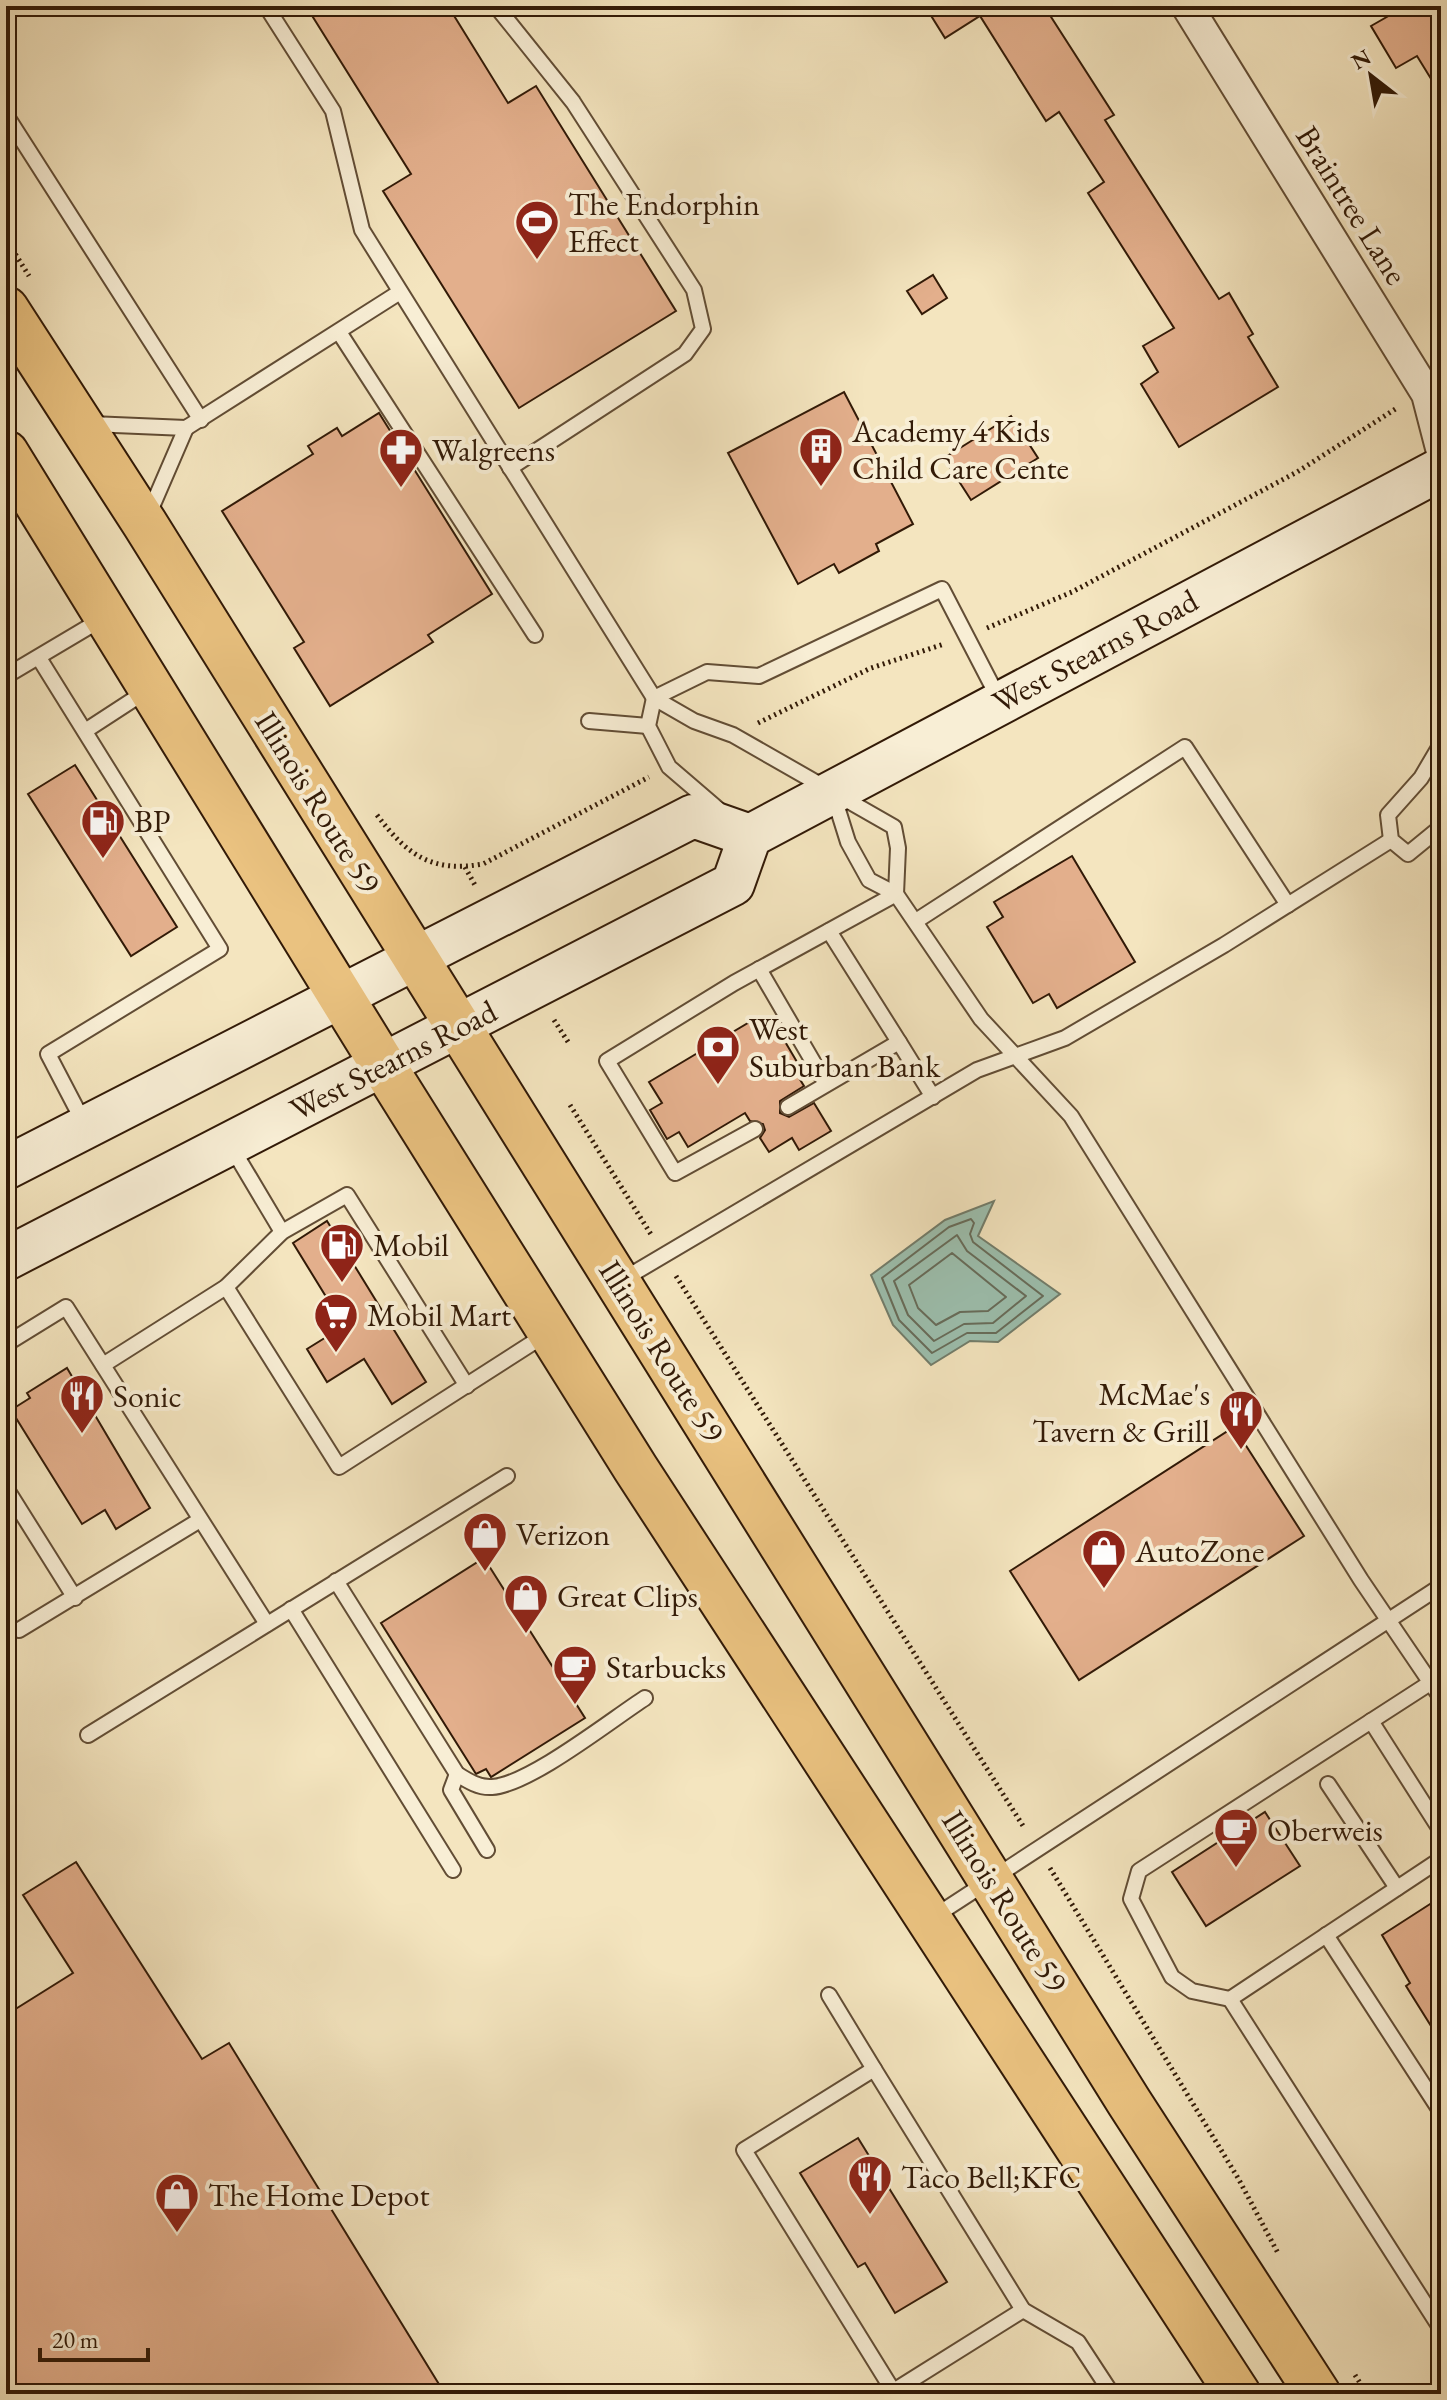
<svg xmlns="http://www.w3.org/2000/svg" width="1447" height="2400" viewBox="0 0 1447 2400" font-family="'EB Garamond',serif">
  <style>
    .water { fill: #9cbfae; stroke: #727d6b; stroke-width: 2 }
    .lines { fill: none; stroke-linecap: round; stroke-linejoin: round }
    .shore { stroke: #676c5a; stroke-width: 2 }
    .building { fill: #e3af8c; stroke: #321a07; stroke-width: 2 }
    .service-casing { stroke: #624d35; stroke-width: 18 }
    .minor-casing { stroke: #624d35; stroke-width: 34 }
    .secondary-casing { stroke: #321a07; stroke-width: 46 }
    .primary-casing { stroke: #321a07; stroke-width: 48 }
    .path { stroke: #321a07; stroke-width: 5; stroke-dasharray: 2 4; stroke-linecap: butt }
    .service { stroke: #f8eed5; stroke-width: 14 }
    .minor { stroke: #f8eed5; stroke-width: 30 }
    .secondary { stroke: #f8eed5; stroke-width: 42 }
    .primary { stroke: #eac280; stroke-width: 44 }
    .labels { text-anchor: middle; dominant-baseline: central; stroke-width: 8; stroke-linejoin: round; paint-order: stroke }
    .poi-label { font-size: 32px; fill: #321a07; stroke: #f8eed5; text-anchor: start }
    .street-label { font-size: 32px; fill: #321a07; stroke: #f8eed5 }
  </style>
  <rect width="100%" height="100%" fill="#f4e5bf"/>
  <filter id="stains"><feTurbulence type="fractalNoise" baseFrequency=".0025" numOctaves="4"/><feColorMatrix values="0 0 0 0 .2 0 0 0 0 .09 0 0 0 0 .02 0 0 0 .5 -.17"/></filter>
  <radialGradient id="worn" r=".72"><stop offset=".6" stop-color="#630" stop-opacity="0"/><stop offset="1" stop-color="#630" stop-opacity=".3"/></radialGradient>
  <!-- water -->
  <path class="water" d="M994,1201L978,1236L1060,1294L998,1342L970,1341L931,1365L893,1325L871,1275L945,1220Z"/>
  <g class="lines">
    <!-- shore -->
    <g class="shore">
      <path d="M971,1219L974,1223L970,1234L973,1242L1043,1296L996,1333H967L932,1353L899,1320L882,1278L949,1227Z"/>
      <path d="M957,1235L967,1251L1026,1296L993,1323L964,1324L934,1341L908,1315L894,1281Z"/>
      <path d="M952,1253L1006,1297L988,1311L960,1312L936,1325L918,1308L909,1285Z"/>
    </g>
  </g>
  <!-- building -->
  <g class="building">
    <path d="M306,6H448L508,103L536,86L676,311L519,408L383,191L411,174Z"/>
    <path d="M925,6H1044L1114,115L1105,120L1219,299L1229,293L1253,334L1248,337L1278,387L1179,447L1141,384L1158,372L1143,346L1174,328L1088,193L1104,182L1059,112L1046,121L980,16L945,38Z"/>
    <path d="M1406,6H1441V95L1417,56L1396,68L1371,26Z"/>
    <path d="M933,275L947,298L922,314L907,291Z"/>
    <path d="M844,392L913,524L876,544L879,551L839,573L834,564L798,584L728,453Z"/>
    <path d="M379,413L492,594L428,635L433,642L330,706L294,648L304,642L222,511L313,454L308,446L337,428L342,436Z"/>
    <path d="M1011,416L1038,458L971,500L944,458Z"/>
    <path d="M75,765L177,927L131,956L28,794Z"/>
    <path d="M1072,856L1135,962L1057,1008L1049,994L1033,1003L987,927L1003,917L994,902Z"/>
    <path d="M758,1017L765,1029L774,1023L800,1067L794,1070L804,1086L780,1101V1113L789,1117L814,1103L831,1131L799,1150L792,1138L769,1152L760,1138L765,1130L763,1124L750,1121L745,1113L688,1147L679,1132L667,1139L650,1110L662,1103L649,1082Z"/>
    <path d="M327,1221L426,1382L392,1404L364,1359L327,1382L307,1349L344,1326L293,1243Z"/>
    <path d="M67,1368L150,1508L116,1529L105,1510L82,1524L11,1410L30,1398L27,1393Z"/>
    <path d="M1234,1427L1304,1536L1079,1680L1010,1571Z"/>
    <path d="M484,1558L585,1718L491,1777L486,1769L476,1774L381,1623Z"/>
    <path d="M1265,1812L1300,1866L1206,1926L1172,1872Z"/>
    <path d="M76,1862L202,2059L229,2043L445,2394H6V2015L73,1973L23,1895Z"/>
    <path d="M1441,1897V2042L1406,1986L1410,1983L1382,1935Z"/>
    <path d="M858,2138L947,2282L895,2313L865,2263L858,2267L800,2173Z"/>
  </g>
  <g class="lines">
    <!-- service casing -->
    <g class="service-casing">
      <g id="service">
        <path d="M266,6L333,111L362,230L654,698L694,721L733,735L894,827L898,848L896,894"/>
        <path d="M496,6L573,102L694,290L703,329L685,354L510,468"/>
        <path d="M6,115L201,420"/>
        <path d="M339,332L535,635"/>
        <path d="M91,424L186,428L400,292"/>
        <path d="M148,516L186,428"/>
        <path d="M39,658L220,949L48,1054L84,1123"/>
        <path d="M6,676L102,619"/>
        <path d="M654,698L707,672L759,676L942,589L1000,701"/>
        <path d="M654,698L648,726L669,767L718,809"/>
        <path d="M589,721L648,726"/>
        <path d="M85,731L148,690"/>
        <path d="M1441,744L1421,778L1388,815L1391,840L1408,854L1441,827"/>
        <path d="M833,794L848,842L869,880L896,894L981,1019L1071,1116L1361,1580L1441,1698"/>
        <path d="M916,921L1185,747L1288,905"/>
        <path d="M759,969L826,1084"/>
        <path d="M899,1042L933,1097"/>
        <path d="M788,1107L899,1042L829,931"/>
        <path d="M755,1129L675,1173L607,1061L734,983L896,894"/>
        <path d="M232,1148L282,1232"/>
        <path d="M622,1280L977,1070L1065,1038L1224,945L1391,840"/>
        <path d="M226,1287L339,1467L548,1333"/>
        <path d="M6,1344L66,1307L267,1624"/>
        <path d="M103,1365L226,1287L282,1232L347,1195L467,1386"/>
        <path d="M6,1488L75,1598"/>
        <path d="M336,1581L457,1774C468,1781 479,1788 492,1787C529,1785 611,1720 645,1698"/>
        <path d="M291,1609L453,1870"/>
        <path d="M19,1630L200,1520"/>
        <path d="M1371,1721L1441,1831"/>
        <path d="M88,1735L507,1476"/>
        <path d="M457,1774L451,1790L487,1850"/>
        <path d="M1328,1784L1397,1888"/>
        <path d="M1441,1859L1230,1999L1441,2329"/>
        <path d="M932,1918L1441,1586"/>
        <path d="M1326,1935L1441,2112"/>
        <path d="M829,1995L874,2069"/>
        <path d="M1230,1999L1192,1991L1172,1977L1131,1899L1139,1871L1430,1683"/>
        <path d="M889,2394L1023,2310"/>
        <path d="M895,2394L744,2150L874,2069L1023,2310L1078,2342L1112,2394"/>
      </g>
    </g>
    <!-- minor casing -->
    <g class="minor-casing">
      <path id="minor" d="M1187,6L1427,394L1441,448"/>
    </g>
    <!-- secondary casing -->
    <g class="secondary-casing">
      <g id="secondary">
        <path d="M6,1168L693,816L750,836"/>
        <path d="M6,1259L733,884L750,836L1441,469"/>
      </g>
    </g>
    <!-- primary casing -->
    <g class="primary-casing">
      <g id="primary">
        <path d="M6,309L145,524L1129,2102L1318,2394"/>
        <path d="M6,453L383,1065L636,1469L1238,2394"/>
      </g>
    </g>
    <!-- path -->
    <g class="path">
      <path d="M6,239L29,276"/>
      <path d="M987,628L1072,592L1297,472L1397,408"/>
      <path d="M758,723L871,668L944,644"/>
      <path d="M377,815C407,855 432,873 483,864L649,777"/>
      <path d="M465,867L476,887"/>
      <path d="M554,1020L570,1045"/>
      <path d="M570,1105L652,1236"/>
      <path d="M676,1276L1025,1829"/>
      <path d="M1050,1868L1238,2178L1279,2255"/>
      <path d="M1355,2375L1367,2394"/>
    </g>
    <!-- service -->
    <use href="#service" class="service"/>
    <!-- minor -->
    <use href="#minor" class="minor"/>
    <!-- secondary -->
    <use href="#secondary" class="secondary"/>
    <!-- primary -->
    <use href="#primary" class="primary"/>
  </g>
  <!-- icons -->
  <defs>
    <g id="stadium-pin" transform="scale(2.3)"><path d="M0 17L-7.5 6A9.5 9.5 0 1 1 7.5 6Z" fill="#8f2418" stroke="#f8eed5"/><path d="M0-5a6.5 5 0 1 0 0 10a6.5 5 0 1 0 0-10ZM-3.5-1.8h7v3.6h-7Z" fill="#fff"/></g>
    <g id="building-pin" transform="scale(2.3)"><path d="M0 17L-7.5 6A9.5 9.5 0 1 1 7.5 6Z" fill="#8f2418" stroke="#f8eed5"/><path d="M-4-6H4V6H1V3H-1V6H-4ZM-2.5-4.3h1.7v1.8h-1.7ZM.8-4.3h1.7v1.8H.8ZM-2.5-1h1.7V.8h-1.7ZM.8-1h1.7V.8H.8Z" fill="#fff"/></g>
    <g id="pharmacy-pin" transform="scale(2.3)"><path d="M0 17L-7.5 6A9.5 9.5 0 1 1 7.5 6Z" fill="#8f2418" stroke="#f8eed5"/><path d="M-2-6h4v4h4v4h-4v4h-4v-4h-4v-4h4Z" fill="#fff"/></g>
    <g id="fuel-pin" transform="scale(2.3)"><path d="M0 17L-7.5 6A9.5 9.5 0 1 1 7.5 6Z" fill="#8f2418" stroke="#f8eed5"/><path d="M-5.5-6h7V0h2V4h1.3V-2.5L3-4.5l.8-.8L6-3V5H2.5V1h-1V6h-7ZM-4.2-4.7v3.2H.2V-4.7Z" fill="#fff"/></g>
    <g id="bank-pin" transform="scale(2.3)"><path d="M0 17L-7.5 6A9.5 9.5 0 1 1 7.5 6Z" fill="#8f2418" stroke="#f8eed5"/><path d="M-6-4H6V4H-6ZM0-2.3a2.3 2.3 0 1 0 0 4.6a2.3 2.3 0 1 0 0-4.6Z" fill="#fff"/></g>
    <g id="supermarket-pin" transform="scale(2.3)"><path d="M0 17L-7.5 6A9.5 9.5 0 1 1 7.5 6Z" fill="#8f2418" stroke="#f8eed5"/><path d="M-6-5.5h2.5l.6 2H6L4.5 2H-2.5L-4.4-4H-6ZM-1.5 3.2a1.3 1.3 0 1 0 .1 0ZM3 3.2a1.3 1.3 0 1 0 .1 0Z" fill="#fff"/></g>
    <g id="restaurant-pin" transform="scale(2.3)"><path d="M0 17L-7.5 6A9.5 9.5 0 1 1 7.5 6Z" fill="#8f2418" stroke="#f8eed5"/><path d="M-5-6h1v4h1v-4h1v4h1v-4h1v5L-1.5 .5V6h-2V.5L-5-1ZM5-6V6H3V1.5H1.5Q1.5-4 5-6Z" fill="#fff"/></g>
    <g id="shop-pin" transform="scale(2.3)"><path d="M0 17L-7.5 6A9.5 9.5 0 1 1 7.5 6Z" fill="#8f2418" stroke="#f8eed5"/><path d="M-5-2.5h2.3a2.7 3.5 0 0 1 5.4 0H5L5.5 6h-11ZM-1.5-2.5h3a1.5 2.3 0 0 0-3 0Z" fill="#fff"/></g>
    <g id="cafe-pin" transform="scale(2.3)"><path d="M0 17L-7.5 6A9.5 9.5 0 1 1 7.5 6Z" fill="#8f2418" stroke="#f8eed5"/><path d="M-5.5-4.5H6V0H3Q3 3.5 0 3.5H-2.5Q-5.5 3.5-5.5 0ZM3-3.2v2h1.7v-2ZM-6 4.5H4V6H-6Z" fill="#fff"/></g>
  </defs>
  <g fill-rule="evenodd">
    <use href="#stadium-pin" x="537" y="222"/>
    <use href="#building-pin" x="821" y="449"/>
    <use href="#pharmacy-pin" x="401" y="450"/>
    <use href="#fuel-pin" x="103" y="821"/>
    <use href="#bank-pin" x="718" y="1047"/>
    <use href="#fuel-pin" x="342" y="1245"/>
    <use href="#supermarket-pin" x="336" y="1315"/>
    <use href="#restaurant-pin" x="82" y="1396"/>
    <use href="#restaurant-pin" x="1241" y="1412"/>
    <use href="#shop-pin" x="485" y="1534"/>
    <use href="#shop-pin" x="1104" y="1551"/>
    <use href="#shop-pin" x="526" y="1596"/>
    <use href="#cafe-pin" x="575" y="1667"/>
    <use href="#cafe-pin" x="1236" y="1830"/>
    <use href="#restaurant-pin" x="870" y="2177"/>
    <use href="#shop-pin" x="177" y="2195"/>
  </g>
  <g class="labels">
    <!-- poi labels -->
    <g class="poi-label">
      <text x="568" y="204">The Endorphin<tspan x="568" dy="37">Effect</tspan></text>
      <text x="852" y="431">Academy 4 Kids<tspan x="852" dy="37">Child Care Cente</tspan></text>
      <text x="432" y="450">Walgreens</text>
      <text x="134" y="821">BP</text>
      <text x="749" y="1029">West<tspan x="749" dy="37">Suburban Bank</tspan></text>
      <text x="373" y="1245">Mobil</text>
      <text x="367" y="1315">Mobil Mart</text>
      <text x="1210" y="1394" text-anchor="end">McMae's<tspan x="1210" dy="37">Tavern &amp; Grill</tspan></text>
      <text x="113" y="1396">Sonic</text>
      <text x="516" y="1534">Verizon</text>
      <text x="1135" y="1551">AutoZone</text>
      <text x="557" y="1596">Great Clips</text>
      <text x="606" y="1667">Starbucks</text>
      <text x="1267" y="1830">Oberweis</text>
      <text x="901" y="2177">Taco Bell;KFC</text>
      <text x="208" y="2195">The Home Depot</text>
    </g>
    <!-- street labels -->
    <g class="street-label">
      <text transform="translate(1352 205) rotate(58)">Braintree Lane</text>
      <text transform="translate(1095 651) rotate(-28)">West Stearns Road</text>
      <text transform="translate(318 802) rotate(58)">Illinois Route 59</text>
      <text transform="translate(393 1060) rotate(-27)">West Stearns Road</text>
      <text transform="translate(662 1351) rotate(58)">Illinois Route 59</text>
      <text transform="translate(1005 1901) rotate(58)">Illinois Route 59</text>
    </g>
  </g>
  <!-- margin -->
  <rect width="1447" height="2400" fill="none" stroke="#f4e5bf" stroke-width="32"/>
  <rect x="8" y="8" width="1431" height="2384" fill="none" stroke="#321a07" stroke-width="4"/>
  <rect x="16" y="16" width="1415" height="2368" fill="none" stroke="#321a07" stroke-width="2"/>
  <!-- north arrow -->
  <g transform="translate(1371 76) rotate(329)" stroke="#f8eed5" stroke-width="6" paint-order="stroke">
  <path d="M0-6L14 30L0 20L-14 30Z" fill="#321a07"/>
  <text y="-12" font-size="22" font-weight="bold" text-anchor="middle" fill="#321a07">N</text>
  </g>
  <!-- scale -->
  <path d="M40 2348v12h108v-12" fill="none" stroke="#321a07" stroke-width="4"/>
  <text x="52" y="2348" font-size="24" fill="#321a07" stroke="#f8eed5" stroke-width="6" paint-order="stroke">20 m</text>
  <rect width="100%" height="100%" filter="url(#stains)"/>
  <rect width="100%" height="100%" fill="url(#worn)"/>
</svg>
